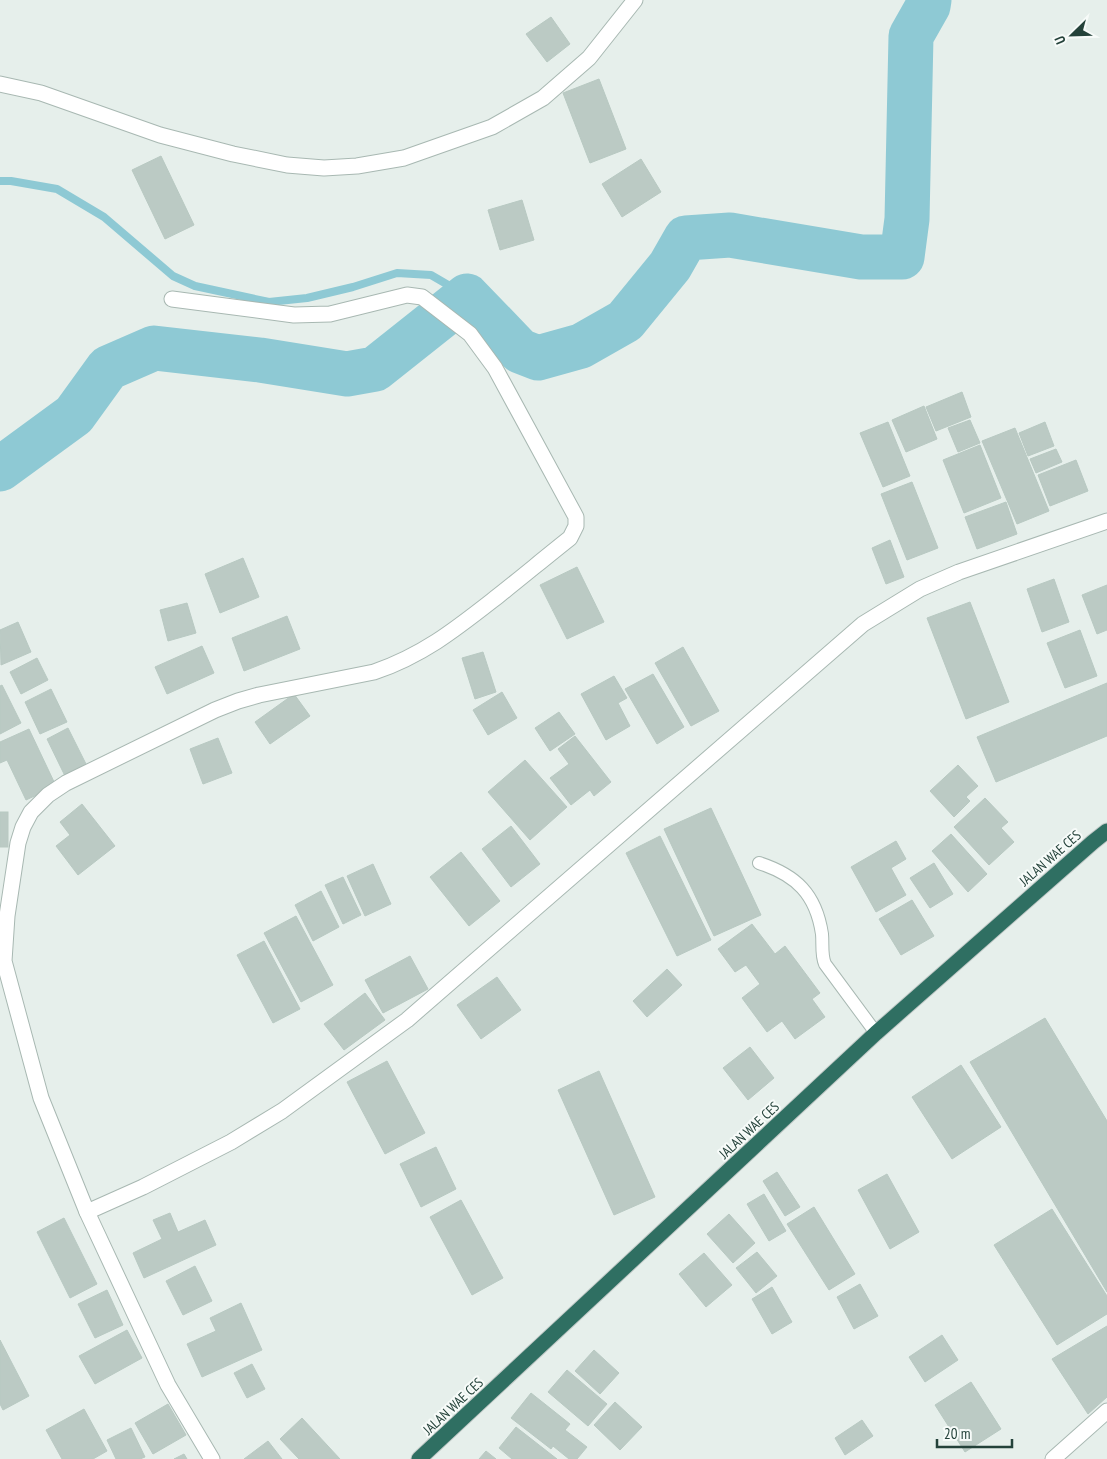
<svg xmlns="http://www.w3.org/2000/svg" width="1107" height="1459" viewBox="0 0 1107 1459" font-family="'PT Sans Narrow',sans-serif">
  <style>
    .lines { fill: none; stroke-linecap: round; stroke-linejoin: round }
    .stream { stroke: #8ec9d4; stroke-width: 8 }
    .river { stroke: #8ec9d4; stroke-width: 45 }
    .building { fill: #bbcac4; stroke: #b8c9c2 }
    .lane-casing { stroke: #a8b8b2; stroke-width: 14 }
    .street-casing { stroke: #a8b8b2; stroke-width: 17 }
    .highway-casing { stroke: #c2cac8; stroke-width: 17 }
    .lane { stroke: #fff; stroke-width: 12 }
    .street { stroke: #fff; stroke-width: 15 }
    .highway { stroke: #2f6f62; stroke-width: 15 }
    .labels { text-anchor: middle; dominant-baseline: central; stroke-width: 4; stroke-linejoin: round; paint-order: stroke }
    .street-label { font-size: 14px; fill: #24423a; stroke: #f7fbf9 }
  </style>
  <rect width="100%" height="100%" fill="#e6efeb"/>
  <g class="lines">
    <!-- stream -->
    <path class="stream" d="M0,181H11L57,189L104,217L173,276L195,286L269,302L307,298L353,287L397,273L431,275L467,296"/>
    <!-- river -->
    <path class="river" d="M0,469L74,415L108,368L154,348L260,360L347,374L375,369L467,296L520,351L538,358L581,346L625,321L670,266L686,238L730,235L861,257H902L907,219L911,36L928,6L929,0"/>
  </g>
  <!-- building -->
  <g class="building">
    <path d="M551,17L570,44L547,62L526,34Z"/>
    <path d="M599,79L626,149L590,163L563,93Z"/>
    <path d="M161,156L194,225L165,239L132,170Z"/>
    <path d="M641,159L661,192L622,217L602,184Z"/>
    <path d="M522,200L534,240L500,250L488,210Z"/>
    <path d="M962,392L971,417L936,431L926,407Z"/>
    <path d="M924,406L937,439L906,452L892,420Z"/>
    <path d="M970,420L980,443L958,452L948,428Z"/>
    <path d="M888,422L910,476L883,487L860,433Z"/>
    <path d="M1045,422L1054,446L1028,456L1019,433Z"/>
    <path d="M1015,428L1049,511L1017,524L982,441Z"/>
    <path d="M980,445L1001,498L964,513L943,460Z"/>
    <path d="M1056,449L1062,462L1036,473L1030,459Z"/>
    <path d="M1076,460L1088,491L1050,506L1038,475Z"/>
    <path d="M912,482L938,548L907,560L881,494Z"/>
    <path d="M1006,502L1017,534L977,549L965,517Z"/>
    <path d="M890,540L904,577L886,584L872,548Z"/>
    <path d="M243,558L259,597L220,613L205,574Z"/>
    <path d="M577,567L604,622L567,639L540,585Z"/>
    <path d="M1054,579L1069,622L1042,632L1027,589Z"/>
    <path d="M1107,585V630L1097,634L1082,595Z"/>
    <path d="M970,602L1009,702L966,719L927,618Z"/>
    <path d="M187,603L196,633L168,641L160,610Z"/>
    <path d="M287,616L300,649L244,671L232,638Z"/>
    <path d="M18,622L31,652L1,665L0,630Z"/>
    <path d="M1080,630L1097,676L1065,688L1047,643Z"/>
    <path d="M202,646L214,673L167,694L155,667Z"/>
    <path d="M683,647L719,711L691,726L655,663Z"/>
    <path d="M483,652L496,692L475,699L462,658Z"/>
    <path d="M37,658L48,680L21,694L10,672Z"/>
    <path d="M653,674L684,727L657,744L625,689Z"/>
    <path d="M614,676L627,698L618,703L630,726L606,740L581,694Z"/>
    <path d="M1107,683V736L996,782L977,737Z"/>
    <path d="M2,685L21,723L0,734V686Z"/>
    <path d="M51,689L67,722L40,734L25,702Z"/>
    <path d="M502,692L517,718L488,735L473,710Z"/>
    <path d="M294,694L310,716L270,744L255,722Z"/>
    <path d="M559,712L575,734L550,751L535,728Z"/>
    <path d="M68,728L87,766L65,776L47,739Z"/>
    <path d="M29,729L56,786L26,800L7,760L0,763V742Z"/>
    <path d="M575,736L611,782L594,796L590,790L571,805L550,778L569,764L558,749Z"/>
    <path d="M218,738L232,773L203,784L190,749Z"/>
    <path d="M525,760L567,807L530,840L488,792Z"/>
    <path d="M958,765L978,786L966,797L970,801L954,817L930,791Z"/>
    <path d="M985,798L1008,822L1001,828L1014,842L989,865L954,827Z"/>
    <path d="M82,804L115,846L78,875L56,846L70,835L60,822Z"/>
    <path d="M711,808L761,915L714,936L664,829Z"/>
    <rect x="0" y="812" width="8" height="35"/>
    <path d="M511,826L540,864L511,887L482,849Z"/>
    <path d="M951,834L987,874L968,892L932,851Z"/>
    <path d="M660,836L711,940L677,956L626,853Z"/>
    <path d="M896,841L906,859L891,868L906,895L876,912L851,867Z"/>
    <path d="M461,852L500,901L469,926L430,877Z"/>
    <path d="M934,863L953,894L930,908L910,878Z"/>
    <path d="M373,864L391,904L365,916L347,876Z"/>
    <path d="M343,877L361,915L343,924L325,885Z"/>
    <path d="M321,891L339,927L313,941L295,905Z"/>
    <path d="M912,900L934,936L901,955L879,919Z"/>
    <path d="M296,916L333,985L301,1002L264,933Z"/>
    <path d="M752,924L775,954L785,946L820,993L812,999L825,1017L795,1039L782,1021L767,1032L742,998L760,984L746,965L735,972L718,949Z"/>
    <path d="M264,941L300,1009L273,1023L237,955Z"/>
    <path d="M410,956L428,989L383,1013L365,980Z"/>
    <path d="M667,969L682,985L647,1017L633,1001Z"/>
    <path d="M497,977L521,1010L481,1039L457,1005Z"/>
    <path d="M365,993L385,1020L344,1050L324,1024Z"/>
    <path d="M1045,1018L1107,1121V1292L970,1062Z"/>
    <path d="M750,1047L774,1078L748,1100L723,1068Z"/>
    <path d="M387,1061L425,1133L385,1154L347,1082Z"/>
    <path d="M961,1065L1001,1127L952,1159L912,1097Z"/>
    <path d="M599,1071L655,1197L614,1215L558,1090Z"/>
    <path d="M436,1147L456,1189L421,1207L400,1164Z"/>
    <path d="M777,1172L800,1207L785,1216L763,1181Z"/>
    <path d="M887,1174L919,1232L890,1249L858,1190Z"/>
    <path d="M764,1194L786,1231L769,1241L747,1204Z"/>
    <path d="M461,1200L503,1278L472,1295L430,1217Z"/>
    <path d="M814,1207L855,1274L829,1290L787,1224Z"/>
    <path d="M1052,1209L1107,1296V1314L1057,1345L994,1245Z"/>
    <path d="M170,1213L178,1232L205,1220L216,1245L144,1278L133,1253L162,1239L153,1220Z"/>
    <path d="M729,1214L755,1243L733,1263L707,1234Z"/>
    <path d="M64,1218L97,1284L70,1298L37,1232Z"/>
    <path d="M757,1252L777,1276L756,1293L736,1268Z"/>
    <path d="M704,1253L732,1285L706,1307L679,1274Z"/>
    <path d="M195,1266L212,1301L183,1315L166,1281Z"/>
    <path d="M860,1284L878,1316L854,1329L837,1297Z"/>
    <path d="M772,1287L792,1322L772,1334L752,1299Z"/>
    <path d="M107,1290L123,1325L95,1338L78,1304Z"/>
    <path d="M241,1303L262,1350L202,1377L187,1344L216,1331L210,1318Z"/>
    <path d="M1107,1326V1397L1088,1414L1052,1359Z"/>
    <path d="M127,1330L142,1358L95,1384L79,1356Z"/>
    <path d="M942,1335L958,1360L925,1382L909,1357Z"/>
    <path d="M0,1340L29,1396L3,1410L0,1404Z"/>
    <path d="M594,1350L619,1373L600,1394L575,1371Z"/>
    <path d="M252,1364L265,1389L247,1398L234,1373Z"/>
    <path d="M567,1370L607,1404L588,1426L548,1392Z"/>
    <path d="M971,1382L1001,1429L965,1452L935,1405Z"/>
    <path d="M531,1393L570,1424L565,1430L587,1447L577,1459H569L553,1446L551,1449L511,1418Z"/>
    <path d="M615,1402L642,1427L620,1450L594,1425Z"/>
    <path d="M168,1404L186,1435L153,1454L135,1423Z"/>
    <path d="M84,1409L107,1451L93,1459H62L46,1430Z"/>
    <path d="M302,1418L340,1459H299L280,1439Z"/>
    <path d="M862,1420L873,1436L845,1455L835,1438Z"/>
    <path d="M516,1427L557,1459H512L499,1448Z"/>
    <path d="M131,1428L145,1457L140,1459H116L107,1440Z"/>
    <path d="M268,1441L282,1459H244Z"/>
    <path d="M486,1451L496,1459H479Z"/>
    <path d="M184,1454L187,1459H174Z"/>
  </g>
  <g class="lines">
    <!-- lane casing -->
    <g class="lane-casing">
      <path id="lane" d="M759,863C796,875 816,894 822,934C823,944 821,955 825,964L876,1033"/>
    </g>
    <!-- street casing -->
    <g class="street-casing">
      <g id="street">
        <path d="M0,84L41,93L160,135L233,154L287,165L324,168L357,166L404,158L492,127L543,98L589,58L635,0"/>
        <path d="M172,299L294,315L330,314L407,295L422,297L470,334L495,368L576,517V526L570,538C546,557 522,577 498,596C457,628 424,655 374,672L259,695L238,701L215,710L66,783L48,795L31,812L23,827L18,843L7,916L4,961L41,1098L87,1212L168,1385L212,1459"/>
        <path d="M87,1212L143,1187L231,1142L282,1111L407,1020L863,624L920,589L959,572L1107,521"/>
        <path d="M1053,1459L1107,1411"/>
      </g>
    </g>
    <!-- highway casing -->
    <g class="highway-casing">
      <path id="highway" d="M419,1459L876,1033L1093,842L1107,831"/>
    </g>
    <!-- lane -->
    <use href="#lane" class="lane"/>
    <!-- street -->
    <use href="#street" class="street"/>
    <!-- highway -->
    <use href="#highway" class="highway"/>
  </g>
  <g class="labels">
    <!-- street labels -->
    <g class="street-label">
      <text transform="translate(1050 858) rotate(-41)">JALAN WAE CES</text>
      <text transform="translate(749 1130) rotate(-43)">JALAN WAE CES</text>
      <text transform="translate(453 1406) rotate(-43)">JALAN WAE CES</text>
    </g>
  </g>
  <!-- north arrow -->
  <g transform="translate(1072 35) rotate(247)" stroke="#f7fbf9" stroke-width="4" paint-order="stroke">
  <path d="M0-4L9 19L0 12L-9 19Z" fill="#24423a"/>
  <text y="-8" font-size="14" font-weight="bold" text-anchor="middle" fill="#24423a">U</text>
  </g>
  <!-- scale -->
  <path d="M937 1439v8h75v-8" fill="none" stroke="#24423a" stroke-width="2.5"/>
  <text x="944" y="1439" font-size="15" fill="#24423a" stroke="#f7fbf9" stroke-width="4" paint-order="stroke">20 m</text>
</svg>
